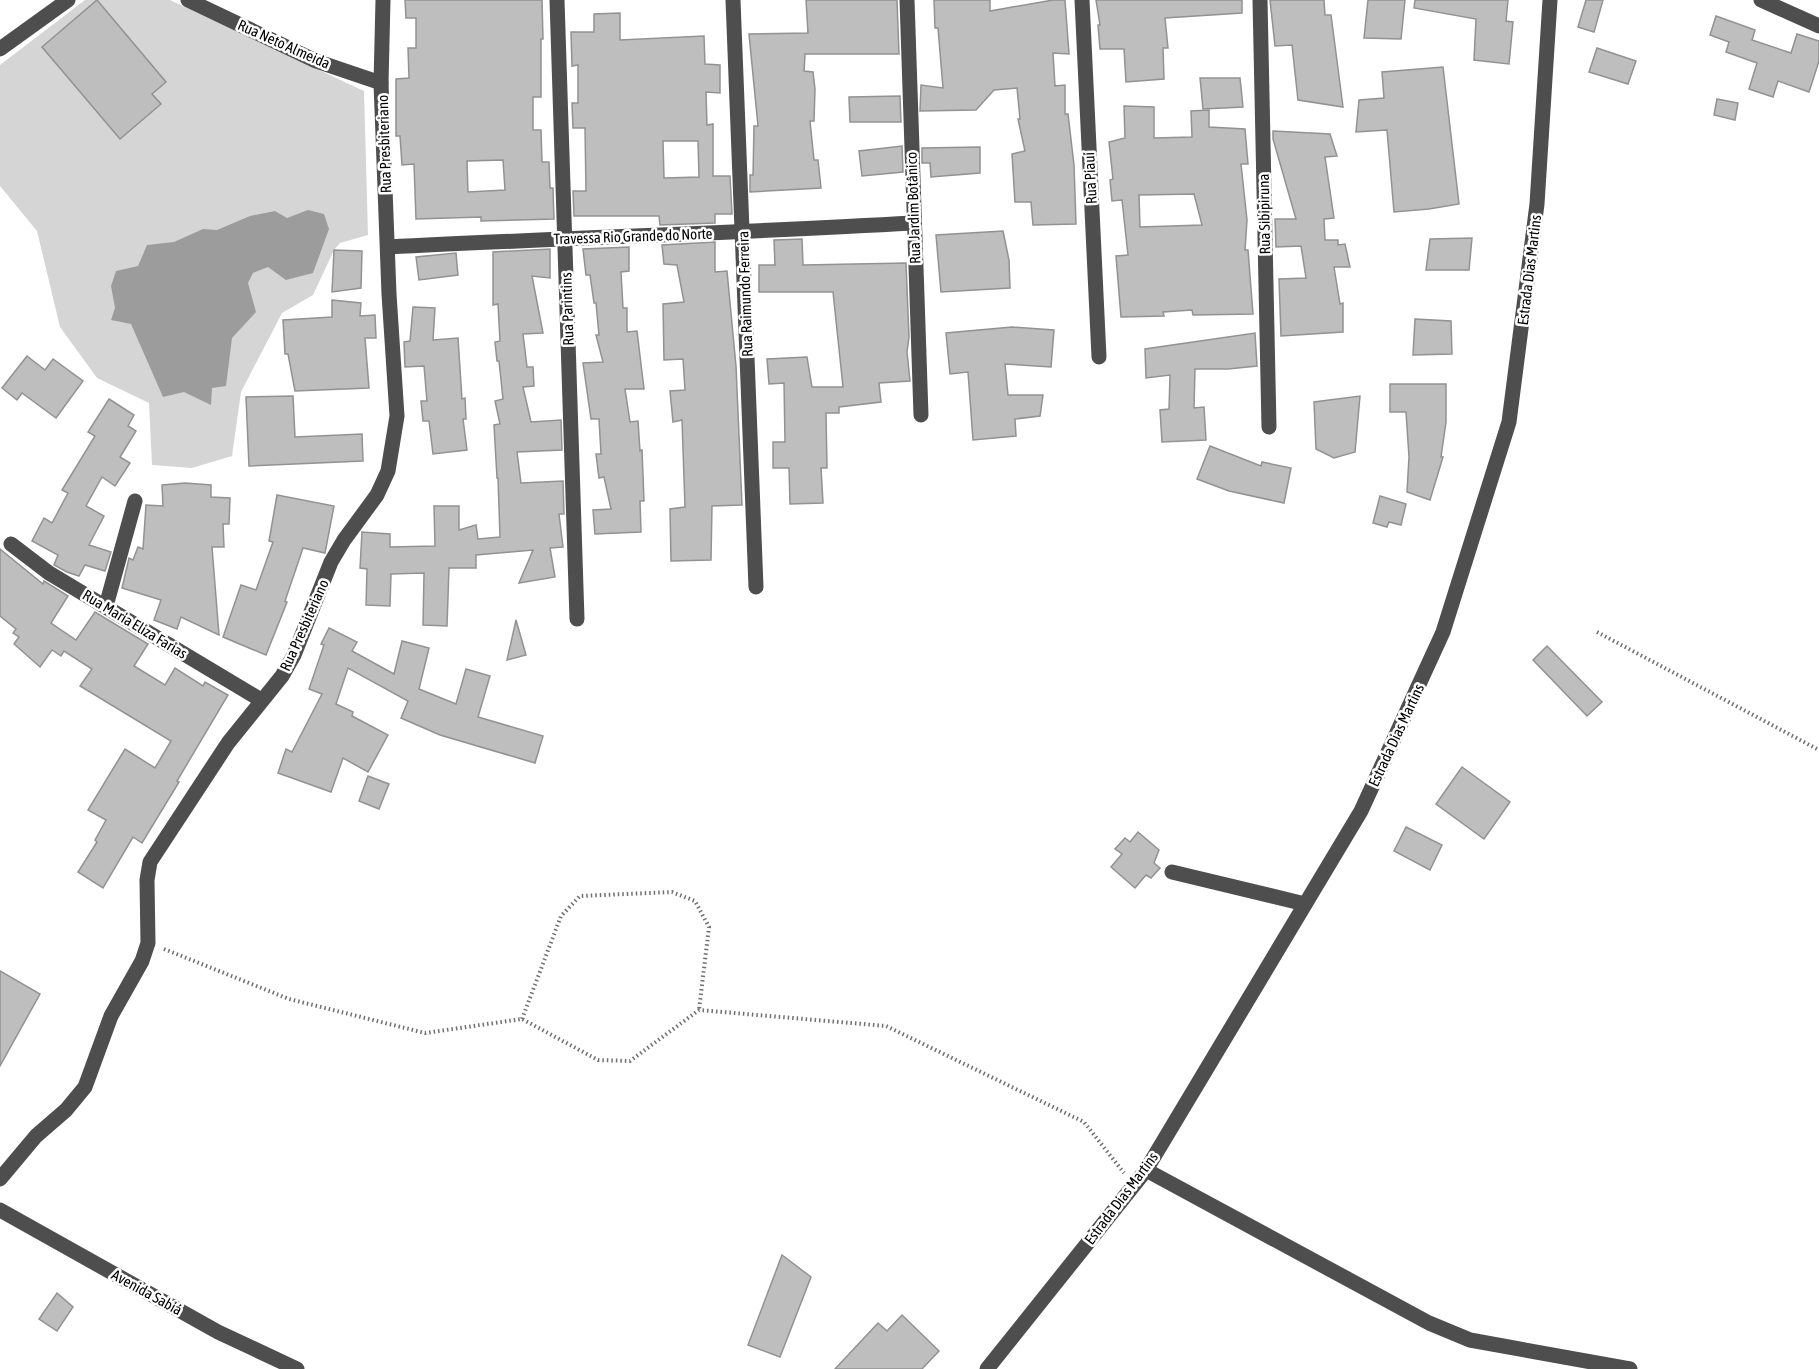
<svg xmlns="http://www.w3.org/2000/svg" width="1819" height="1369" viewBox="0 0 1819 1369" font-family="'Asap Condensed',sans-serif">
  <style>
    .green { fill: #d5d5d5 }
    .water { fill: #9c9c9c }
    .building { fill: #bebebe; stroke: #929292; stroke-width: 1.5; fill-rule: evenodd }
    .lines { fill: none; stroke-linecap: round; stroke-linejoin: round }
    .path { stroke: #707070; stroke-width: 4; stroke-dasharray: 1.5 3; stroke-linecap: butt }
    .minor { stroke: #4e4e4e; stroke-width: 15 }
    .labels { text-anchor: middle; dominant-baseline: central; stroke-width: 5; stroke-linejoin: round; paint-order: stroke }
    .street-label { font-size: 15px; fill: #000; stroke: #fff }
  </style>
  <rect width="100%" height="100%" fill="#fff"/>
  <!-- green -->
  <path class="green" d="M85,0H170L364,91L368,235L340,243L334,250L313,295L282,313L241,392L232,456L192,468L152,465L149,403L97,378L60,327L37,231L0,186V65Z"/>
  <!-- water -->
  <path class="water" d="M308,210L324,214L329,229L313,273L286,280L268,267L253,273L248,283L256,312L232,338L226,386L212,388L211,405L184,392L163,397L131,324L111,320L115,308L111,286L116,271L138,266L147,245L174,242L203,229L217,230L250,216L275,211L287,218Z"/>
  <!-- building -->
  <g class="building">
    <path d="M97,0L166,82L152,94L161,104L120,139L42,47Z"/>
    <path d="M405,0H542L543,39H541V97H533V130H541L542,162H549L550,188H553V191L554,219L481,221V217L416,219L414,164L402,165L400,136H396V79L409,78L408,48H416V18H406ZM503,160L505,190L468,192L467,161Z"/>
    <path d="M806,0H897L899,54H805L804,71L813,72L815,89L814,121H810L814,160H818L821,188L750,192V175H753L754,126H758L749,34L808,33Z"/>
    <path d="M934,0H990V11L1053,0H1065L1069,54L1053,53L1055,86L1065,85V114H1068L1074,165L1076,224L1033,225L1031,202H1015L1012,154L1025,151L1018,119H1020L1017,88L994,90L976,110L920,111L921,85L943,88L938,28H935Z"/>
    <path d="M1096,0H1242V13L1165,18L1168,48H1163L1164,79L1126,82L1124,49H1100L1098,25H1100Z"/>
    <path d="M1270,0H1324L1325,15H1331L1343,107L1298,100L1292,45L1275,46Z"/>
    <path d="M1368,0H1405L1401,39L1364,38Z"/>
    <path d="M1415,0H1508L1506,21L1513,22L1509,64L1474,60L1476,19L1414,8Z"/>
    <path d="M1586,0H1603L1594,32L1578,27Z"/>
    <path d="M620,13V40L704,36L705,64L720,65V93L706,92L707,125L713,124V176H730L732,214H715V223L660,225L659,216H574L573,191H586L585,128H573L572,103H578V65L572,66L571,32H594V14ZM663,141H698L699,177L664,178Z"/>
    <path d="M1716,16L1755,30L1752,40L1791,53L1797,34L1819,41V61L1809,92L1778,81L1773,97L1749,89L1757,63L1726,52L1729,42L1710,35Z"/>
    <path d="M1597,48L1636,61L1628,84L1589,72Z"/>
    <path d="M1443,67L1459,204L1429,209L1394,212L1387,130L1356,132L1359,100L1384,98L1382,72Z"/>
    <path d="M1200,78H1240L1243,107L1203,109Z"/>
    <path d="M900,96L901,122H850L849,97Z"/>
    <path d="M1717,99L1738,103L1735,120L1714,115Z"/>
    <path d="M1124,106L1154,107V138L1192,137L1191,111L1209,110V127L1245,129L1248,164H1241L1247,220L1245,250H1248L1253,314L1193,315L1192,310L1163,312L1164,316L1121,317L1116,256L1128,255L1122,200L1112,201L1110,180L1113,179L1109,142L1125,138ZM1194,194L1202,225L1140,227L1139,195Z"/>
    <path d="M1273,131L1330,134L1337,156L1325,157L1334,218L1324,219L1325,240H1338V245L1345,244L1350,267H1334L1340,304L1343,303V332L1281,336L1279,279L1306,278L1301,246L1276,247L1275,219H1296L1273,139Z"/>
    <path d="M902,146L903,172L862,176L859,151Z"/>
    <path d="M980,147V173L931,177L930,163H922V148Z"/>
    <path d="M1003,231L1009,260L1010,288L941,292L936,235Z"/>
    <path d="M1472,238L1469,270H1426L1430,239Z"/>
    <path d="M802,239L803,265L906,263L909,337L907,352L910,381L879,383L881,402L839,407V413H826L827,468H821L823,503L790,504L789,468H773V442H785L784,383L769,384L767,359L807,357L812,387H843L833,292H759V265H775L774,240Z"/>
    <path d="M715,242V272L727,271L736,366L742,505L712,506L711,560L671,561L670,509L685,507L682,420L673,422L670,391L685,390L683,359L664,360L663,304L684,302L677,265L664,264L662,245Z"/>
    <path d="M629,247V271L621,272L623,308H627V332L637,331L644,389H625L630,422L638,421L640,451L642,450L644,501H640L641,532L595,534L593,510L611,509L604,477L599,478L596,454H601L599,419H591L583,363L603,362L596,335H599L596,303H594L590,275H586L583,249Z"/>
    <path d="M550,249V278L532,276L543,333L523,334L527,367H533L534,386L523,387L531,422L561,420L562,450L517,452L521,483L563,481L564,514H559L563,547L550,548L555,577L519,583L533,550L476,555V568H449L447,626L423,625L424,573L391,574L390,606L366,605L367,569L360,568L362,532L390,534V547L435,546L434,506H459V530L476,525L478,539L500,537L498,478H497L494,425L500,424L495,401L503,399L499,361H497L495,342L500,341L498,304L493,305V252Z"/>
    <path d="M334,250L362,251L361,288L332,292Z"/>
    <path d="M456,253L458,275L419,280L416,257Z"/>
    <path d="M332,300L361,303L360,316L375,315L376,338H365L369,388L295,391L288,354H285L283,320L332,317Z"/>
    <path d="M413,307L435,308L433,340L458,338L462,399L465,398L466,419H463L467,450L433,454L429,421H423L421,401H427L424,366L405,367L404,342L410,341Z"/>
    <path d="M1415,319L1451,321L1452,354L1413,355Z"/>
    <path d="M1012,327L1054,330L1051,367L1005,364L1008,395H1043L1040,416L1015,419L1016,436L973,440L968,372L950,374L946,333Z"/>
    <path d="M1255,333L1257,366L1228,369H1195L1194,408L1204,407L1206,440L1162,442L1160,410L1169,409L1170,375L1146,378L1145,349Z"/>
    <path d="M27,356L45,370L53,359L83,381L56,418L22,393L17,400L2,388Z"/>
    <path d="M1390,384H1446V422L1441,457H1443L1430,500L1407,492L1409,457L1406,412H1390Z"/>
    <path d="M293,396L295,437L362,434L363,461L249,466L246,397Z"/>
    <path d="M1360,396L1355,452L1334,458L1316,449L1314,402Z"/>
    <path d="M109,399L134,415L128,426L136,431L120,457L130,463L115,486L102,477L86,506L104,516L89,545L111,552L105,571L85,565L79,576L67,572L54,565L58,555L32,541L44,518L52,523L68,493L62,490L95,436L88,432Z"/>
    <path d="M1210,446L1261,466L1262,462L1291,468L1284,503L1229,491L1197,479Z"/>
    <path d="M185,483L211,485V497L230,498L229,524H223L224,547H212L219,635L181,617L177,629L154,620L161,600L122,588L129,558L133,560L138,547L143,549L146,505L163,506L162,485Z"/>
    <path d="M277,495L334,506L325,553L303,548L285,601L287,602L266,655L223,637L241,585L256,590L273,542L269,541Z"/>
    <path d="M1380,496L1406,504L1401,525L1389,522L1387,527L1373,523Z"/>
    <path d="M0,549L43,584L44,581L68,596L51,623L76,640L95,612L148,644L134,666L165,685L175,668L203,686L205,682L228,695L177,781L179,782L142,843L133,837L103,888L78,872L97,842L95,840L106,820L88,810L125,749L155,768L171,741L80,686L92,669L64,651L61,656L52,650L40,667L14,644L19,637L13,633L16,629L0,616Z"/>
    <path d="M516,620L526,655L507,660Z"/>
    <path d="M329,628L357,642L352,651L394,674L402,641L429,648L419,689L456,704L466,669L490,676L478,717L543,736L535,763L440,735L401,718L408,701L348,668L336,704L353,712L352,716L388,735L368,772L343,758L331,792L278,773L286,749L292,752L322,694L309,689L324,645L321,644Z"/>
    <path d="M1547,646L1602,702L1587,716L1533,660Z"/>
    <path d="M1462,767L1510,802L1484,839L1436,804Z"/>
    <path d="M368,776L389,784L379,809L359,801Z"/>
    <path d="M1406,827L1442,845L1430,870L1394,851Z"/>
    <path d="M1138,832L1159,850L1154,863L1160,868L1151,878L1146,875L1135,888L1111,867L1122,854L1115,849L1125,838L1130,842Z"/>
    <path d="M0,971L40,994L0,1066Z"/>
    <path d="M782,1255L811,1277L780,1357L748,1345Z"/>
    <path d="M57,1293L73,1307L57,1331L39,1319Z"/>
    <path d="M902,1315L939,1351L922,1369H835L878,1323L887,1331Z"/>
  </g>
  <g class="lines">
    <!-- path -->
    <g class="path">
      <path d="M1597,632L1819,750"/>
      <path d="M164,949L289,999L425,1033L522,1019L598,1060L630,1061L699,1010L886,1026L1084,1122L1124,1173"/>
      <path d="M522,1019L561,916L580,896L672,892L695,901L709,927L699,1010"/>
    </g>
    <!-- minor -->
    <g class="minor">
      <path d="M188,0L316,61L381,83"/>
      <path d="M557,0L577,619"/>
      <path d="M733,0L756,587"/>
      <path d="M907,0L921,415"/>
      <path d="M1082,0L1099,357"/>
      <path d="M1260,0L1269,427"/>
      <path d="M1761,0L1819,26"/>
      <path d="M0,49L68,0"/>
      <path d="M388,247C563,238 738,233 913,223"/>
      <path d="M11,544L49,573L261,700"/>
      <path d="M106,606L135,501"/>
      <path d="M1172,872L1305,904"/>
      <path d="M1146,1170L1429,1323L1470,1340L1630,1369"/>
      <path d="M0,1179L36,1136L66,1110L85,1087L111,1016L142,961L148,943L147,880L150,862L228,743L282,676L294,655L331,562L344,540L377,495L388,471L397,416L389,294L381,83L383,0"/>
      <path d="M0,1210L218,1332L297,1369"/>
      <path d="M987,1369L1146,1170L1361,811L1443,632L1509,422L1537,204L1550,0"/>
    </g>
  </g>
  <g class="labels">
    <!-- street labels -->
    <g class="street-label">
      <text transform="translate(284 44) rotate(24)">Rua Neto Almeida</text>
      <text transform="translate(384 144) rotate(-92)">Rua Presbiteriano</text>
      <text transform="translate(1090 178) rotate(-93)">Rua Piauí</text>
      <text transform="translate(913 208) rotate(-92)">Rua Jardim Botânico</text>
      <text transform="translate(1264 214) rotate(-91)">Rua Sibipiruna</text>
      <text transform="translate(633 236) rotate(-2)">Travessa Rio Grande do Norte</text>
      <text transform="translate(1529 270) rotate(-83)">Estrada Dias Martins</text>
      <text transform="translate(745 294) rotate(-92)">Rua Raimundo Ferreira</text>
      <text transform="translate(567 309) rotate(-92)">Rua Parintins</text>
      <text transform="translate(135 624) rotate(31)">Rua Maria Eliza Farias</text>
      <text transform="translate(304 625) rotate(-66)">Rua Presbiteriano</text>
      <text transform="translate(1396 735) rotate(-65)">Estrada Dias Martins</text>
      <text transform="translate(1121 1198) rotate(-53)">Estrada Dias Martins</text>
      <text transform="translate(147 1292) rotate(29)">Avenida Sabiá</text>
    </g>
  </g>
</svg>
